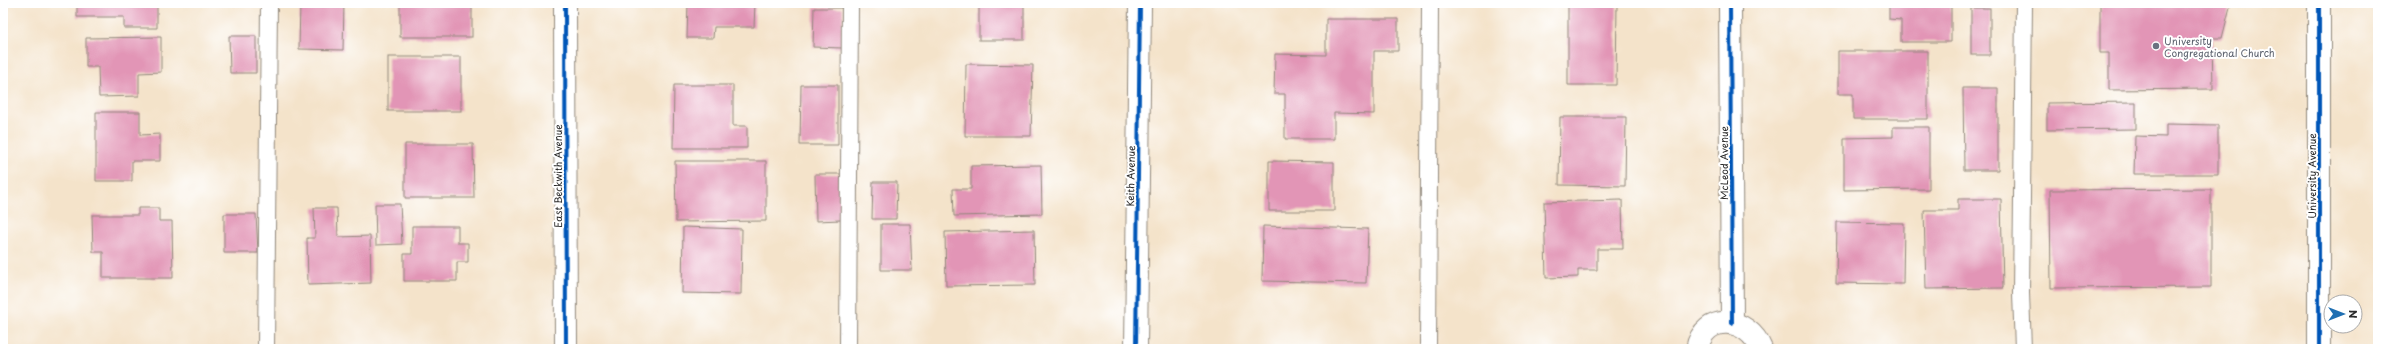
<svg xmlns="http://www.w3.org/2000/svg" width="2381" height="352" viewBox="0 0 2381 352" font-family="'Playpen Sans',sans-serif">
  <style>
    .building { fill: #e295b6 }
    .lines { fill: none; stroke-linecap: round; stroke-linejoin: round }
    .service-casing { stroke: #90877a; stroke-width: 18 }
    .minor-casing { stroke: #90877a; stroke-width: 24 }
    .tertiary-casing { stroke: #90877a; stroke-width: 24 }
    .service { stroke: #fff; stroke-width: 16 }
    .minor { stroke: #fff; stroke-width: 22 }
    .tertiary { stroke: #fff; stroke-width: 22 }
    .cycleway-casing { stroke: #fff; stroke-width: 6 }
    .cycleway { stroke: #0057b8; stroke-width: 4 }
    .worship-dot { fill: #6b7280; stroke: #fff; stroke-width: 1.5 }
    .labels { text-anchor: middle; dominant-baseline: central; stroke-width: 4; stroke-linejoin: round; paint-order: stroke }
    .worship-label { font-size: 10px; fill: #5b616d; stroke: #fff; text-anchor: start }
    .street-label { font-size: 10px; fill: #2b2b2b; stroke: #fff }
  </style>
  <rect width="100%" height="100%" fill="#fff"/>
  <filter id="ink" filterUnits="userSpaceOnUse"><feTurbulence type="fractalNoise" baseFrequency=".025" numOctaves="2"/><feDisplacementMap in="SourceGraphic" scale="8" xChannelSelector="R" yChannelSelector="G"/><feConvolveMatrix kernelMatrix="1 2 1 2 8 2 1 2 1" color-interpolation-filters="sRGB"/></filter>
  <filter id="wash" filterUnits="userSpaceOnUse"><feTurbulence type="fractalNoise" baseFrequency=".012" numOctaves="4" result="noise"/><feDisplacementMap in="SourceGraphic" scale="16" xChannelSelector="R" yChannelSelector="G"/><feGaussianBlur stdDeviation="0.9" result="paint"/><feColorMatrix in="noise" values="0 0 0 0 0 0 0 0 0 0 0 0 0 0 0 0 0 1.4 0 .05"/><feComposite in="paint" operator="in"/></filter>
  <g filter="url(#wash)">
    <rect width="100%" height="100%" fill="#f4e3ca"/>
    <g id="blocks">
      <!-- building -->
      <g class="building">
        <path d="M77,3H157V28H124V17H77Z"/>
        <path d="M300,3H344L343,50L299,49Z"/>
        <rect x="400" y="3" width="72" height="34"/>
        <path d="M688,3H755L754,27H714L713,38H687Z"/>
        <rect x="979" y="3" width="45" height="37"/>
        <path d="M1568,3H1617L1616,85H1568Z"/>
        <path d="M1889,3H1951V42H1901V20L1889,19Z"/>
        <path d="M2100,3H2231L2222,38H2212L2213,89L2109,90V53H2100Z"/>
        <path d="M814,8H843L842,48L813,47Z"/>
        <rect x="1971" y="8" width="19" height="47"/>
        <path d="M1326,19H1398V51H1374V114L1334,113V139H1285V94H1274L1275,54L1326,55Z"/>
        <path d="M229,36H256V73H230Z"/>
        <path d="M161,37V72L139,73V96L99,97L98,67H86V38Z"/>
        <path d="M1838,51H1928V119H1853V94H1838Z"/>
        <rect x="388" y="57" width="73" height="54"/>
        <path d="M966,64L1033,65L1031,136H965Z"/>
        <path d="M674,85H733V126H747V148H673Z"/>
        <path d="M801,85H838V145H800Z"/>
        <path d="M1963,88H1998V170H1964Z"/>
        <path d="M2136,102V129L2047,130V103Z"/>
        <path d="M96,112H140V135L160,134V161H132V181H96Z"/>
        <path d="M1560,117H1626L1625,186L1559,185Z"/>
        <path d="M2166,124L2218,125V174H2134L2135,136L2166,137Z"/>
        <path d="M1893,127H1929V189L1844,190V138L1893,137Z"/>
        <path d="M405,144H473L474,198H405Z"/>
        <path d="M675,161H766V221L676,222Z"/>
        <path d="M1269,161L1334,162V211H1269Z"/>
        <path d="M1041,165L1042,214L954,216L953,189H971V166Z"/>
        <path d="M815,174H841V220L816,221Z"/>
        <path d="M873,182H897L896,219H872Z"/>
        <path d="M2211,189V287L2051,288L2050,190Z"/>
        <path d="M1958,199H2001L2003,288L1926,289L1924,210H1958Z"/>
        <path d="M1622,200L1623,249H1597V270H1578V277L1546,278L1544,202Z"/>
        <path d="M375,204H400L402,244L376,245Z"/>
        <path d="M138,208H159V221H172L173,278H103V252H93L92,215H138Z"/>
        <path d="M314,208H337L338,237L370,236L371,283L308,285L307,238H315Z"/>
        <path d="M224,214H256L258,253H224Z"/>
        <path d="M1837,222L1904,223L1903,284L1836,283Z"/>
        <path d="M881,224H910L912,270H881Z"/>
        <path d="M412,226H458V243H468V262H457V281H404V254H412Z"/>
        <path d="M1263,226L1368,229L1366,283L1262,281Z"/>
        <path d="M683,227L742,229L741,294L682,293Z"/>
        <path d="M1034,230L1035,285L946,286L945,232Z"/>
      </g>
    </g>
  </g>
  <g filter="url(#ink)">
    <use href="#blocks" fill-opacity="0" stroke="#90877a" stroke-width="1"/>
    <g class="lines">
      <!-- service casing -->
      <g class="service-casing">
        <g id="service">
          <path d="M266,349L269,3"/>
          <path d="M848,349L850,3"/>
          <path d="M1428,349L1430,3"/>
          <path d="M2023,349L2021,293L2024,3"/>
        </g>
      </g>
      <!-- minor casing -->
      <g class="minor-casing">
        <g id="minor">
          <path d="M1730,3L1732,323"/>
          <path d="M1136,349L1140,3"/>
          <path d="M1697,349C1704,312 1748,316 1761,349"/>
          <path d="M2319,349V3"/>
        </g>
      </g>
      <!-- tertiary casing -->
      <g class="tertiary-casing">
        <path id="tertiary" d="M565,3L566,349"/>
      </g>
      <!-- service -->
      <use href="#service" class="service"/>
      <!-- minor -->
      <use href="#minor" class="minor"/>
      <!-- tertiary -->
      <use href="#tertiary" class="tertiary"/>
      <!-- cycleway casing -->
      <g class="cycleway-casing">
        <g id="cycleway">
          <path d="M565,3L566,349"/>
          <path d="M1730,3L1732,323"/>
          <path d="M1136,349L1140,3"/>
          <path d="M2319,349V3"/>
        </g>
      </g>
      <!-- cycleway -->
      <use href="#cycleway" class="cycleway"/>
    </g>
  </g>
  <!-- markers -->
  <circle class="worship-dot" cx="2156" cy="46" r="4"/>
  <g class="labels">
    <!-- worship labels -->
    <g class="worship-label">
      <text x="2164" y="40">University<tspan x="2164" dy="12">Congregational Church</tspan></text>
    </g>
    <!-- street labels -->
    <g class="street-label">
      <text transform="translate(1723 163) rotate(-90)">McLeod Avenue</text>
      <text transform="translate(557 176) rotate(-90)">East Beckwith Avenue</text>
      <text transform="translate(1130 176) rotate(-89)">Keith Avenue</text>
      <text transform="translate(2311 176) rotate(-90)">University Avenue</text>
    </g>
  </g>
  <!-- margin -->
  <rect width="2381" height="352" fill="none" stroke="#fff" stroke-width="16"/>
  <!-- north arrow -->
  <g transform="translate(2343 314) rotate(90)"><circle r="19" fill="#ffffff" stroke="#aaaaaa"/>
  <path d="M0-3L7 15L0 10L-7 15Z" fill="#1f6fb2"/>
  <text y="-6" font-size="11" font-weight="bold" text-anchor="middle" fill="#2b2b2b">N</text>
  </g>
</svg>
